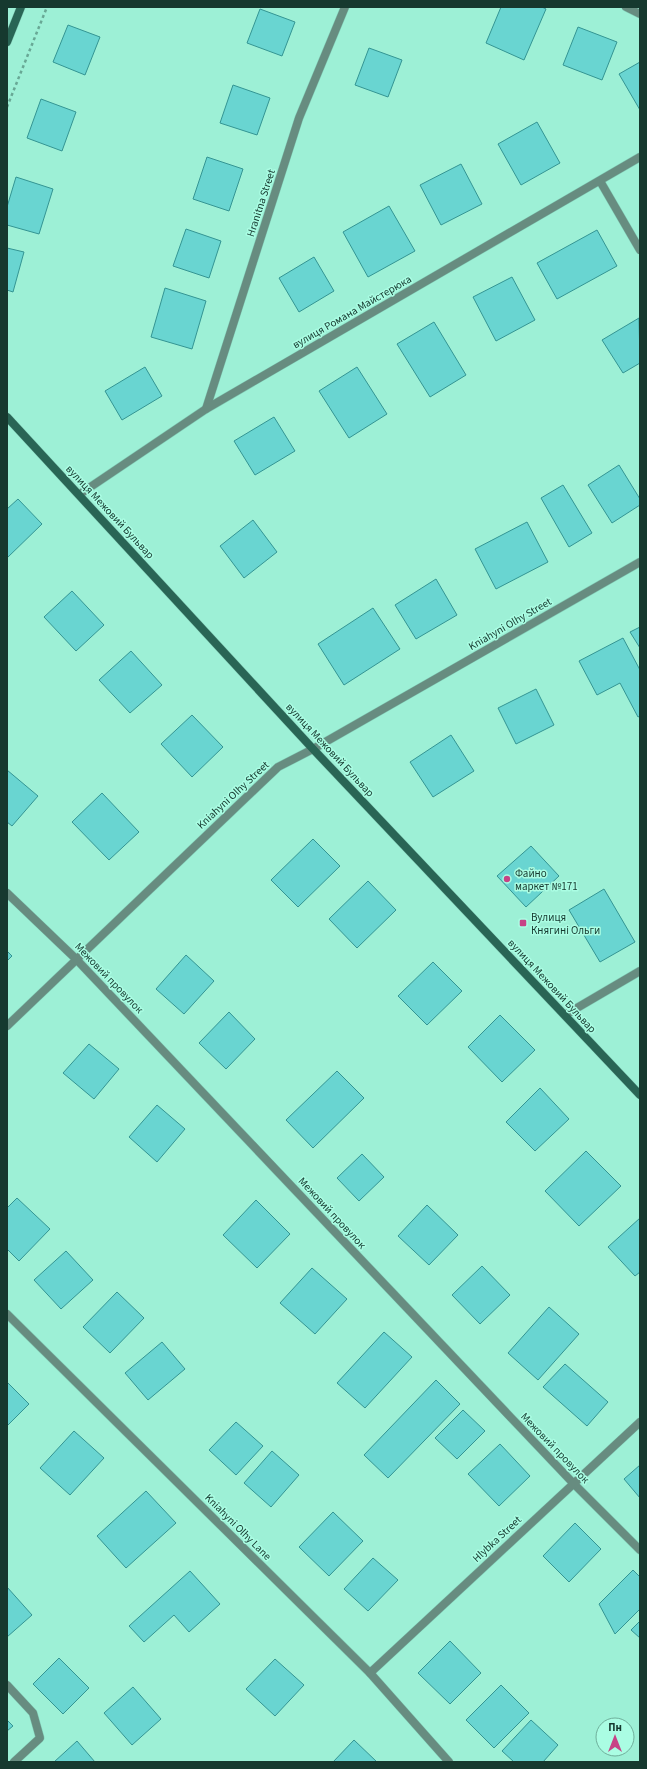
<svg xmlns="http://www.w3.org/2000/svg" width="647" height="1769" viewBox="0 0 647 1769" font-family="'Source Sans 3',sans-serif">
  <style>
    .building { fill: #69d5d1; stroke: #349593 }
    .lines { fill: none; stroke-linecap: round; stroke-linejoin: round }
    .street-casing { stroke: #82cbb5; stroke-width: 9 }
    .secondary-casing { stroke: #82cbb5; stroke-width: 9 }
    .path { stroke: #68a895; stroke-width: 2.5; stroke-dasharray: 3 3; stroke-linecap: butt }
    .street { stroke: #678c80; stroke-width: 8 }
    .secondary { stroke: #296555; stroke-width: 8 }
    .poi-dot { fill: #c74286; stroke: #aafde3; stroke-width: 1.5 }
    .labels { text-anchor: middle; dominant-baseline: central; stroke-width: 3; stroke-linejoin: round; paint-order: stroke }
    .street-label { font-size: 11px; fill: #16392f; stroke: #aafde3 }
    .poi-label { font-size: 11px; fill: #16392f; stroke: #aafde3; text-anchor: start }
  </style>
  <rect width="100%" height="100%" fill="#9df0d6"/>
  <!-- building -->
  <g class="building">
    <path d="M501,7H542L546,9L524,60L486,43Z"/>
    <path d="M260,9L295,22L282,56L247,43Z"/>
    <path d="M68,25L100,37L85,75L53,62Z"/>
    <path d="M578,27L617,42L602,80L563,65Z"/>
    <path d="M369,48L402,60L388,97L355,85Z"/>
    <path d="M640,62V110L619,74Z"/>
    <path d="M233,85L270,98L257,135L220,123Z"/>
    <path d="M41,99L76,112L62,151L27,138Z"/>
    <path d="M537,122L560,163L521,185L498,144Z"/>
    <path d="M207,157L243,169L229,211L193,199Z"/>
    <path d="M461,164L482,204L441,225L420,185Z"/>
    <path d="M16,177L53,189L39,234L7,225V207Z"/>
    <path d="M389,206L415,251L368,277L343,232Z"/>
    <path d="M186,229L221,241L209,278L173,266Z"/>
    <path d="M597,230L617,266L557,299L537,263Z"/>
    <path d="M7,248L24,252L13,292L7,290Z"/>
    <path d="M314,257L334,291L299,312L279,278Z"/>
    <path d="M512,277L535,320L496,341L473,297Z"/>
    <path d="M165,288L206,301L192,349L151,337Z"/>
    <path d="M639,318L640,363L623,373L602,340Z"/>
    <path d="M434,322L466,375L430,397L397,344Z"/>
    <path d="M145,367L162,396L122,420L105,391Z"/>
    <path d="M357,367L387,414L349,438L319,391Z"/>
    <path d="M274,417L295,451L255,475L234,441Z"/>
    <path d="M619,465L640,499V505L612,523L588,485Z"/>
    <path d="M563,485L592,533L569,547L541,498Z"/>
    <path d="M18,499L42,524L7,558V509Z"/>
    <path d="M253,520L277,552L244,578L220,546Z"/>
    <path d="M527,522L548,562L496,589L475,549Z"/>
    <path d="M436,579L457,615L416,639L395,605Z"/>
    <path d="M72,591L104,625L76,651L44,617Z"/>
    <path d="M373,608L400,649L344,685L318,644Z"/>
    <path d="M640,627V648L630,632Z"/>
    <path d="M623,638L640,670V716L638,717L620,683L597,695L579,661Z"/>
    <path d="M131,651L162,685L130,713L99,680Z"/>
    <path d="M536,689L554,725L516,744L498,708Z"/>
    <path d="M192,715L223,747L192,777L161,744Z"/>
    <path d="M451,735L474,771L433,797L410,762Z"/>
    <path d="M7,770L38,796L12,826L7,822Z"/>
    <path d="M102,793L139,832L109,860L72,822Z"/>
    <path d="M313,839L340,866L298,907L271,880Z"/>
    <path d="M531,846L559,876L526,907L497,876Z"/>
    <path d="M368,881L396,910L357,948L329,919Z"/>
    <path d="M604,889L635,942L600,962L569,910Z"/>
    <path d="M7,951L12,956L7,961Z"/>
    <path d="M186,955L214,981L184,1014L156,989Z"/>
    <path d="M433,962L462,991L427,1025L398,996Z"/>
    <path d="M229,1012L255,1039L226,1069L199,1043Z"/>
    <path d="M500,1015L535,1050L502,1082L468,1047Z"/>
    <path d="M89,1044L119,1069L94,1099L63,1073Z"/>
    <path d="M337,1071L364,1098L313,1148L286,1120Z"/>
    <path d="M540,1088L569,1119L535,1151L506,1122Z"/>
    <path d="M157,1105L185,1129L157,1162L129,1137Z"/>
    <path d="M586,1151L621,1186L579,1226L545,1191Z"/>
    <path d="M362,1154L384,1177L359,1201L337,1178Z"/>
    <path d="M17,1198L50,1229L19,1261L7,1249V1208Z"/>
    <path d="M256,1200L290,1234L257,1268L223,1235Z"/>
    <path d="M427,1205L458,1235L429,1265L398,1236Z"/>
    <path d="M640,1218V1272L635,1276L608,1247Z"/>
    <path d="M66,1251L93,1280L61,1309L34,1280Z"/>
    <path d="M482,1266L510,1295L480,1324L452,1295Z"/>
    <path d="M312,1268L347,1299L315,1334L280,1303Z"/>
    <path d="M117,1292L144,1318L110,1353L83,1327Z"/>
    <path d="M549,1307L579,1334L538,1380L508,1353Z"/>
    <path d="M384,1332L412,1357L365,1408L337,1383Z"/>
    <path d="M162,1342L185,1369L148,1400L125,1373Z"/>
    <path d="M565,1364L608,1402L587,1426L543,1387Z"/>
    <path d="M436,1380L460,1404L388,1478L364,1455Z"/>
    <path d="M7,1382L29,1404L7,1426Z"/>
    <path d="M463,1410L485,1431L457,1459L435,1438Z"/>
    <path d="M236,1422L263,1446L236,1475L209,1450Z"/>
    <path d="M74,1431L104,1458L70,1495L40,1468Z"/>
    <path d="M500,1444L530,1476L499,1506L468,1474Z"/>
    <path d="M272,1451L299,1475L271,1507L244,1483Z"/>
    <path d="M640,1465V1498L624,1479Z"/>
    <path d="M146,1491L176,1523L126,1568L97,1536Z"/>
    <path d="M333,1512L363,1541L329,1576L299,1547Z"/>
    <path d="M575,1523L601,1549L569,1582L543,1556Z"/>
    <path d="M373,1558L398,1580L368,1611L344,1589Z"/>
    <path d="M633,1570L640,1577V1609L615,1634L599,1604Z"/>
    <path d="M190,1571L220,1604L189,1632L174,1615L144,1642L129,1626Z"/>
    <path d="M7,1587L32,1615L7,1637Z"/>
    <path d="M640,1621V1638L631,1630Z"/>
    <path d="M450,1641L481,1673L450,1704L418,1673Z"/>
    <path d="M59,1658L89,1688L63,1714L33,1684Z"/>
    <path d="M275,1659L304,1685L275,1716L246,1689Z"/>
    <path d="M501,1685L529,1713L494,1748L466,1720Z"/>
    <path d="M133,1687L161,1719L132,1745L104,1713Z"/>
    <path d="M7,1720L13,1726L7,1731Z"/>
    <path d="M531,1720L558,1745L543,1762H514L502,1751Z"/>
    <path d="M354,1740L377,1762H333Z"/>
    <path d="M77,1741L95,1762H54Z"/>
  </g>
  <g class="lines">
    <!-- street casing -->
    <g class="street-casing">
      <g id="street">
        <path d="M626,7L640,14"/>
        <path d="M600,181L640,250"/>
        <path d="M206,409L299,118L345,7"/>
        <path d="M80,494L206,409L640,157"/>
        <path d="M7,893L76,959L573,1483L640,1550"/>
        <path d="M565,1015L640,971"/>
        <path d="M7,1026L278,767L313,749L640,562"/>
        <path d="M7,1314L370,1673L449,1762"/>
        <path d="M370,1673L640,1422"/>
        <path d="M7,1685L33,1713L40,1738L14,1762"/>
      </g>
    </g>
    <!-- secondary casing -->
    <g class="secondary-casing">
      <g id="secondary">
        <path d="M7,42L21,7"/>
        <path d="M7,417L313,749L640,1095"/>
      </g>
    </g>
    <!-- path -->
    <path class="path" d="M7,107L47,7"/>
    <!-- street -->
    <use href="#street" class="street"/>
    <!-- secondary -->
    <use href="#secondary" class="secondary"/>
  </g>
  <!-- markers -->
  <g class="poi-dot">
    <circle cx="507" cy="879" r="4"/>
    <rect x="519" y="919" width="8" height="8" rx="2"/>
  </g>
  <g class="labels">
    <!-- street labels -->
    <g class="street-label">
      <text transform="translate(261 203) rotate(-72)">Hranitna Street</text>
      <text transform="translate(352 312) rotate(-30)">вулиця Романа Майстерюка</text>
      <text transform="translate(110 512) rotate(47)">вулиця Межовий Бульвар</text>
      <text transform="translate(510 624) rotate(-30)">Kniahyni Olhy Street</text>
      <text transform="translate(330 750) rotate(47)">вулиця Межовий Бульвар</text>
      <text transform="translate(233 795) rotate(-43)">Kniahyni Olhy Street</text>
      <text transform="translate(109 978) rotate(46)">Межовий провулок</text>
      <text transform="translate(552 986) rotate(47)">вулиця Межовий Бульвар</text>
      <text transform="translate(332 1213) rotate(47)">Межовий провулок</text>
      <text transform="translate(555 1448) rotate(46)">Межовий провулок</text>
      <text transform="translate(238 1527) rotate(45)">Kniahyni Olhy Lane</text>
      <text transform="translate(497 1539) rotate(-43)">Hlybka Street</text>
    </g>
    <!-- poi labels -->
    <g class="poi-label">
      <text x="515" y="873">Файно<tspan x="515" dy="13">маркет №171</tspan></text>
      <text x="531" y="917">Вулиця<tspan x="531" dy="13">Княгині Ольги</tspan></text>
    </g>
  </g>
  <!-- border -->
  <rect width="647" height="1769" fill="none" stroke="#16392f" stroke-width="16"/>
  <!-- north arrow -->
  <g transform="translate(615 1737)"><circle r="19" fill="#aafde3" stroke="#6faf9b"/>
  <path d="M0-3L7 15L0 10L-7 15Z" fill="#c74286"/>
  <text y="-6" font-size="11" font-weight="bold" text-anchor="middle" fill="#16392f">Пн</text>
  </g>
</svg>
